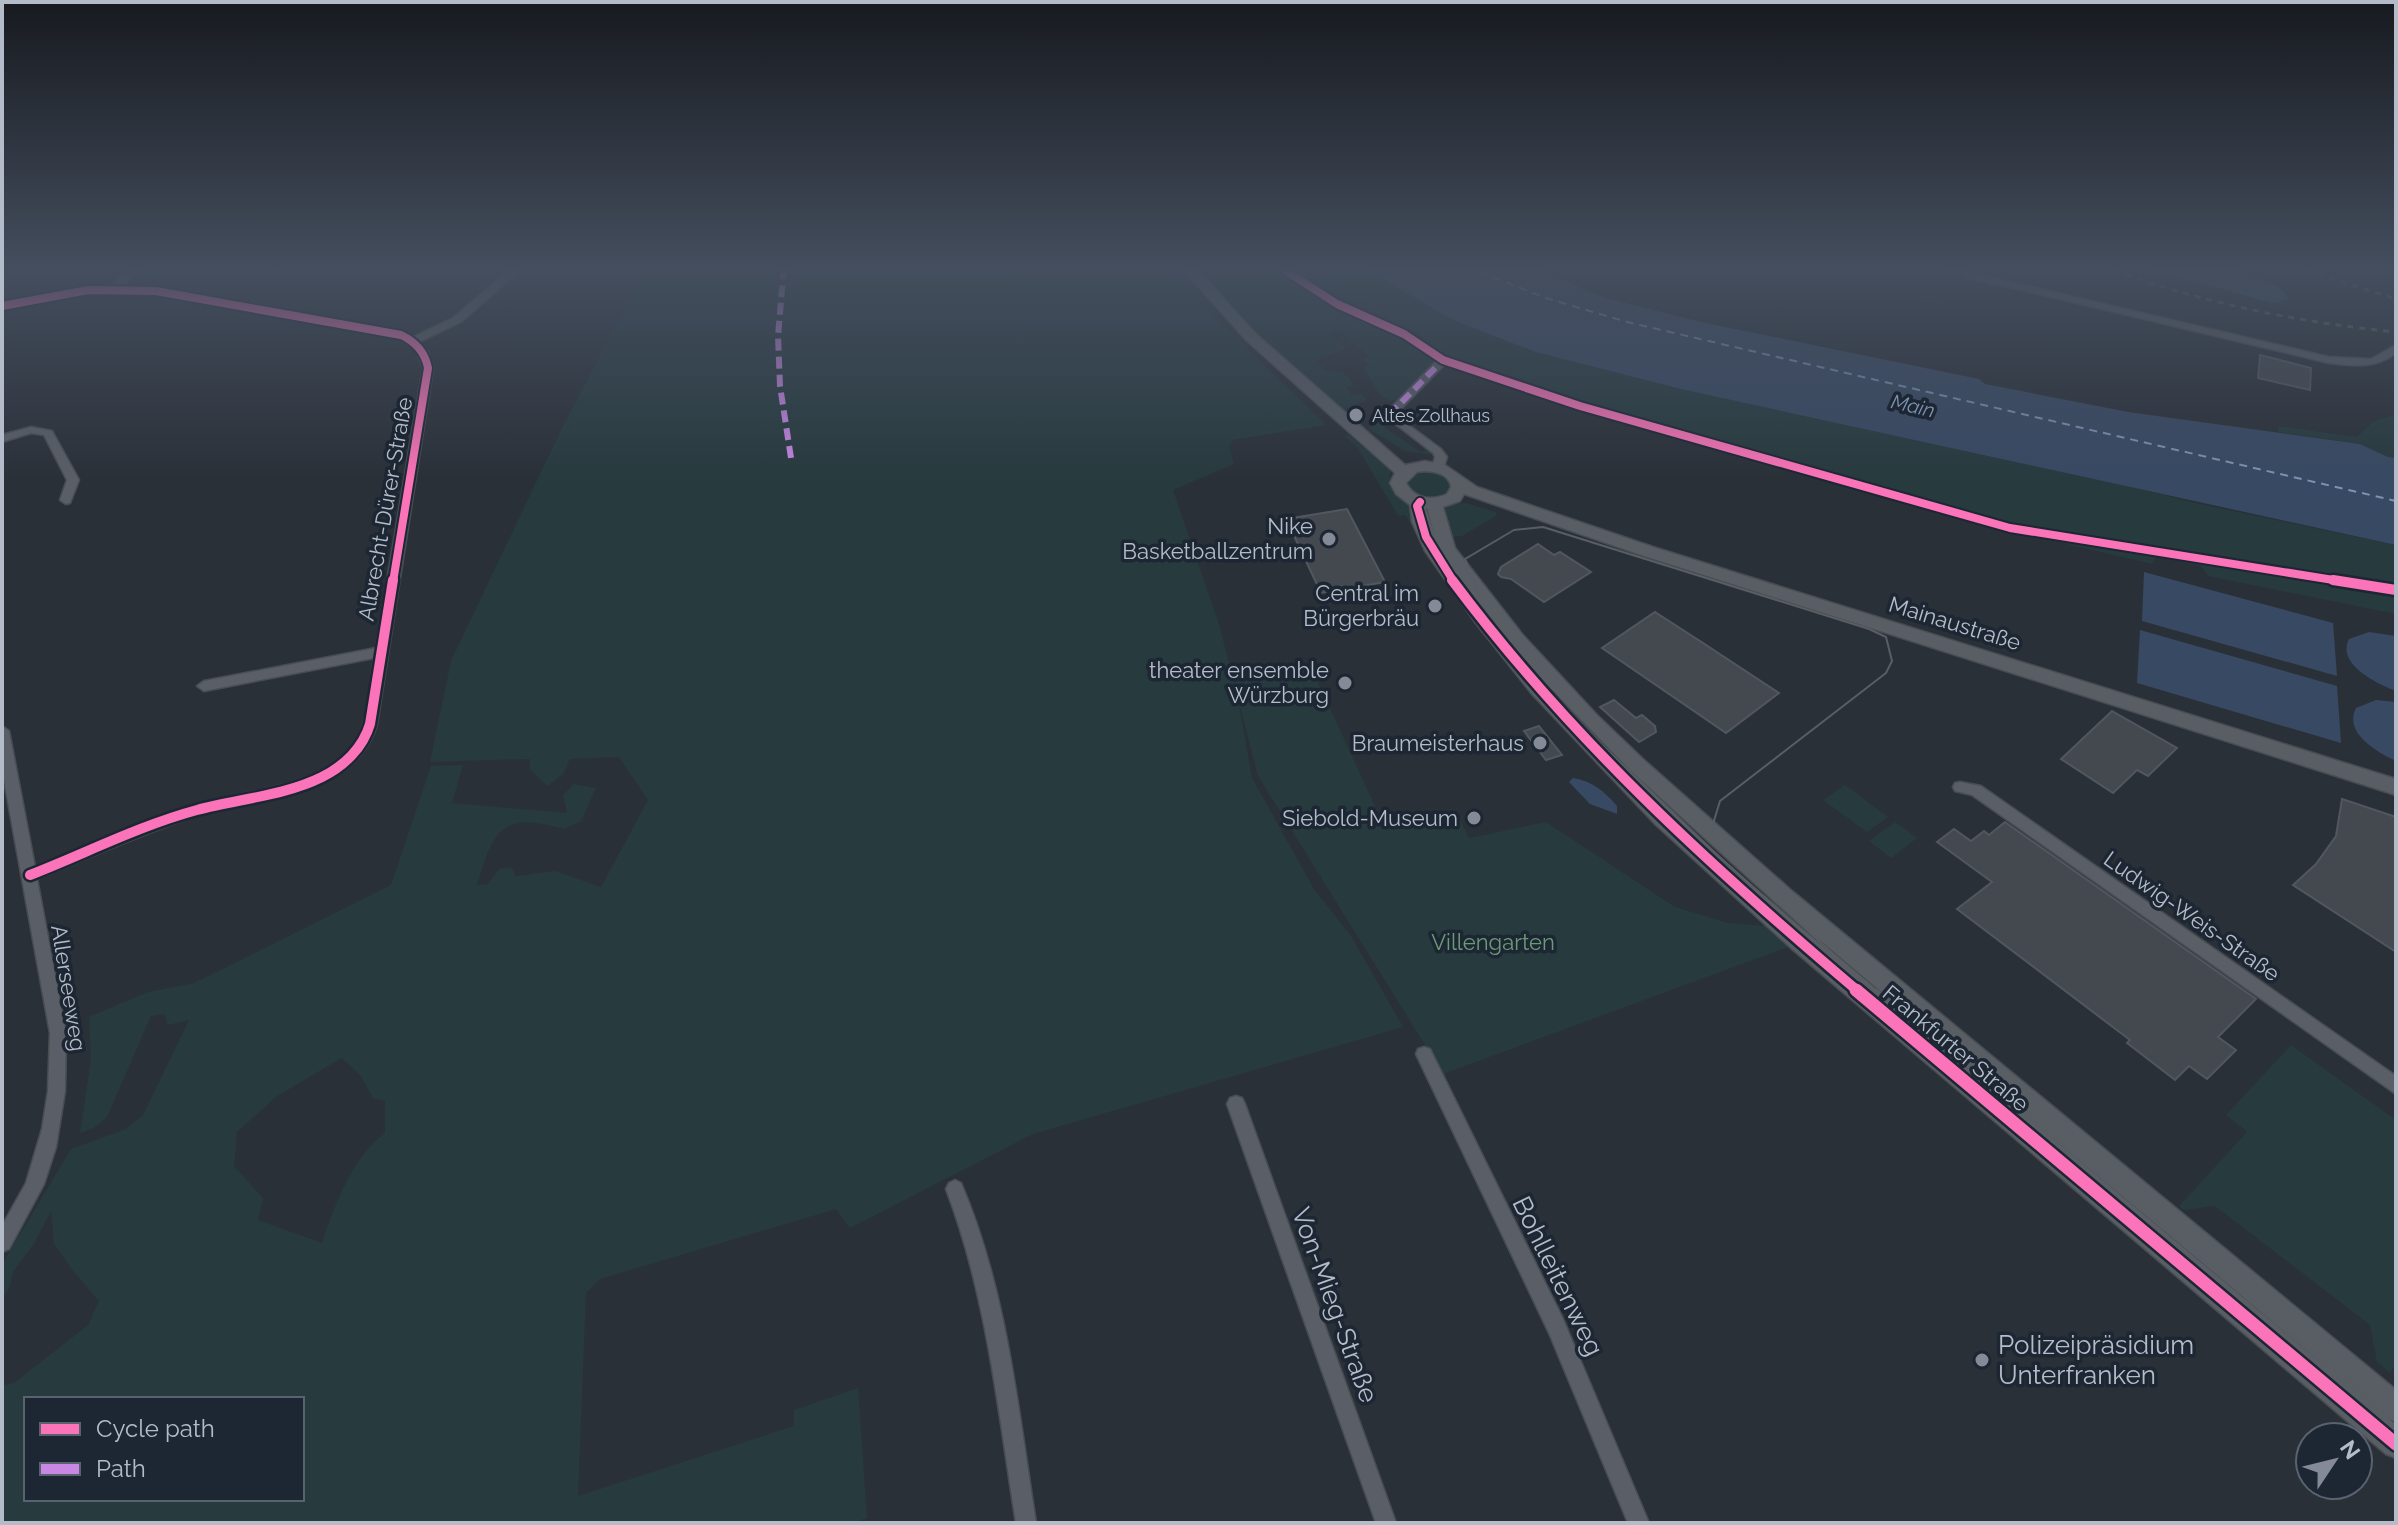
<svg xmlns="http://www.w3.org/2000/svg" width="2398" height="1525" viewBox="0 0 2398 1525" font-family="Raleway,sans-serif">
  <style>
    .green { fill: #273a3e; fill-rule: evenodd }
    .water { fill: #384963 }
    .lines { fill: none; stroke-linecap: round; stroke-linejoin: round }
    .ferry { stroke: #7c92b1; stroke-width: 2; stroke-dasharray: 8 6; stroke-linecap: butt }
    .building { fill: #444950; stroke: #52575f; stroke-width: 2 }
    .street-casing { stroke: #484c53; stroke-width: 3 }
    .secondary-casing { stroke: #484c53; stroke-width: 3 }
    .street { fill: #5a5e66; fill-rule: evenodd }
    .secondary { fill: #595d64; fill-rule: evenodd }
    .tram-far1 { stroke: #595d64; stroke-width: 2 }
    .tram { stroke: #595d64; stroke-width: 3 }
    .rail { stroke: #595d64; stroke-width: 3; stroke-dasharray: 6 6; stroke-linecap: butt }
    .quiet { stroke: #c787e3; stroke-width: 6; stroke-dasharray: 12 6; stroke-linecap: butt }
    .cycleway-far2-casing { stroke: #1d2633; stroke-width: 12 }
    .cycleway-far1-casing { stroke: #1d2633; stroke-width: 15 }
    .cycleway-casing { stroke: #1d2633; stroke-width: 18 }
    .cycleway-far2 { stroke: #fb73b8; stroke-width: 8 }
    .cycleway-far1 { stroke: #fb73b8; stroke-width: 10 }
    .cycleway { stroke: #fb73b8; stroke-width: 13 }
    .poi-dot { fill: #848b96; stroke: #1d2633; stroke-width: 3 }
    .labels { text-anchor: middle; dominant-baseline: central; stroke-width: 7; stroke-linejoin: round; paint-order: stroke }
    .far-poi-label { font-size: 18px; fill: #b4bcc9; stroke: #1d2633; text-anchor: start }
    .far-water-label { font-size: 20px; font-style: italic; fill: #7c92b1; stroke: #1d2633 }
    .street-label { font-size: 22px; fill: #b4bcc9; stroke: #1d2633 }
    .poi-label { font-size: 22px; fill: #b4bcc9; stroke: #1d2633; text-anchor: end }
    .park-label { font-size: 22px; fill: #6b9a76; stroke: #1d2633 }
    .near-street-label { font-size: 26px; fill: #b4bcc9; stroke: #1d2633 }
    .near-poi-label { font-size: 26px; fill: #b4bcc9; stroke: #1d2633; text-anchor: start }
  </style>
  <rect width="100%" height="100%" fill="#2a3038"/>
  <!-- green -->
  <g class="green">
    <path d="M647,267H1175L1198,301L1326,425L1233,440L1229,447L1234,464L1173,490L1219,624L1234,682L1312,669L1385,828L1456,812L1469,838L1546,822L1675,907L1728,923L1765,926L1788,947L1443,1074L1258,776L1238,699L1252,778L1314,889L1351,936L1403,1027L1033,1134L850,1228L836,1209L600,1279L586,1293L578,1496L794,1426V1410L858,1388L867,1518L853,1523H2V1386L14,1383L88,1325L99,1301L73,1271L54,1244L51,1211L35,1242L13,1272L10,1287L2,1299V1264L71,1149L126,1129L143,1115L189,1020L168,1025L164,1014L151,1016L107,1117L94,1128L80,1133L91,1059L89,1017L148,992L194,983L391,885L431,766L463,765L452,803L567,813L563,795L574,784L596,788L581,821L564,829C503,812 494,827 477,885H487L499,869L511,867L516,876L555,871L601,887L648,800L619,757L570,759L563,774L547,786L530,769V759L430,762L451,661L561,430ZM342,1058L361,1076L373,1098L385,1101V1133C353,1156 334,1206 322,1243L258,1220L263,1198L234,1166L237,1132L277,1096ZM26,1399H302V1499H26Z"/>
    <path d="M1199,267H1275L1322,297L1406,336L1435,356V361L1401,398L1391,401L1381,396L1365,371L1364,367L1369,365L1363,359L1369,356L1339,330L1329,333L1346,349L1315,360L1326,371L1343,372L1354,385L1346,387L1352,395L1361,393L1367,400L1343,410C1291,366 1242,320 1199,267Z"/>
    <path d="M1283,267H1318L1335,278L1365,312L1428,344L1351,309Z"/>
    <path d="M1326,267H1363L1453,320L2200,504L2396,545V614L2208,576L2201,566L2156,557L2152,564C1912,510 1676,439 1441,364C1440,334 1391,325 1370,310C1353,298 1343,279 1326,267Z"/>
    <path d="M1766,267H1847L1956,306L1953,310L1830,267L1804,284Z"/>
    <path d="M2396,414V458L2388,457L2360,444L2279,432L2277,426L2357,437L2374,421Z"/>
    <path d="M1383,421L1390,423L1384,427L1421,452L1428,449L1432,455L1405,451L1368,428Z"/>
    <path d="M1348,435L1390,469L1391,487L1409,506L1415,527H1413L1405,515L1398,516L1358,448L1345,436Z"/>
    <path d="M1437,470L1452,480V492C1434,502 1421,500 1404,488L1405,477L1410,472Z"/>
    <path d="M1466,503L1496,512V516L1462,536L1450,537L1442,511L1451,504Z"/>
    <path d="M1845,785L1888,817L1867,832L1823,800Z"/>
    <path d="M1895,822L1917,838L1891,858L1869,841Z"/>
    <path d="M2291,1045L2396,1120V1364L2390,1373L2377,1362L2370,1325L2215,1206L2184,1210L2179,1206L2247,1132L2226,1115Z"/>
  </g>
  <!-- water -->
  <g class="water">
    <path d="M1363,267H1531L1605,298L1701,322L1979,379L1985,384L2128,412L2360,444L2388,457L2396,458V545L1681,389L1536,352L1453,320Z"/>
    <path d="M2141,267H2225L2278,286L2289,299L2272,303Z"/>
    <path d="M2144,572L2333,623L2337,676L2142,621Z"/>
    <path d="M2140,630L2337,686L2341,743L2137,683Z"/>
    <path d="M2369,632L2396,636V691C2377,684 2336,664 2349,639Z"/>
    <path d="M2376,700L2396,702V761C2377,752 2343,733 2356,708Z"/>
    <path d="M1573,778C1592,781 1604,791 1617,806V814L1590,804L1569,782Z"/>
  </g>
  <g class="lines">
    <!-- ferry -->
    <path class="ferry" d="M1467,267L1546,298L1627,322L2396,501"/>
  </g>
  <!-- building -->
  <g class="building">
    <path d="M2260,355L2311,368L2310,390L2258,378Z"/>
    <path d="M1347,509L1385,582L1321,593L1286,519Z"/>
    <path d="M1538,544L1554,555L1560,552L1591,572L1544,602L1511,579L1501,577L1498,574L1501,567Z"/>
    <path d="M1655,612L1700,641L1779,693L1726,733L1602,648Z"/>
    <path d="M1614,700L1636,718L1642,715L1655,726L1656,732L1639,742L1600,707Z"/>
    <path d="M2112,711L2177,748L2148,776L2137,770L2113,793L2061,759Z"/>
    <path d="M1539,726L1562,755L1546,760L1524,731Z"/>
    <path d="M2342,799L2396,817V952L2293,885L2316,864L2336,836Z"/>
    <path d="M2005,822L2256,999L2218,1037L2236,1050L2207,1079L2189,1066L2175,1080L2127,1043L2130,1040L1957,909L1992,882L1937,842L1954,829L1971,841L1984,831L1989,835Z"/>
  </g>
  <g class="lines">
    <!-- street casing -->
    <g class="street-casing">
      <g id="street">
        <path d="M132,267H142L121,288H156L401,332L413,337L453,318L513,267H524L461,322L419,342L428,352L433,368L377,724C370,749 350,770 326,781C285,801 238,803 196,816C143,833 89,858 37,879L66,1033L65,1091L56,1147L44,1184L9,1249L2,1252V1226L26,1183L42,1129L48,1091L50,1033L2,769V726L9,731L35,867C86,847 137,825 189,807C240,789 316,791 353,746C369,726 370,683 374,658L204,691L197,686L204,681L376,648L423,368L416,350L398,338L156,294L88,293L2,309V303L88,287H110Z"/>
        <path d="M272,267H282L276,271L273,270Z"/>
        <path d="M1944,267H1957L1973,273L2329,357L2371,359L2396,345V353C2375,369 2354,366 2329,363L1967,277Z"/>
        <path d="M1443,357L1448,360L1447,362L1395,415L1441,449L1447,457L1444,467L1438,470L1432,467L1435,457L1433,453L1384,415L1439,358Z"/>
        <path d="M31,427L52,431L79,480L70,503L66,504L60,500L67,480L44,435L31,433L2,442V435Z"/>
        <path d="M1960,782L1981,786L2396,1076V1094L1972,795L1955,791L1953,787L1955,783Z"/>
        <path d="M1424,1047L1430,1049L1563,1319L1649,1523H1628L1549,1333L1416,1054L1418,1049Z"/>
        <path d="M1236,1096L1242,1098L1245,1104L1396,1523H1376L1227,1104L1230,1098Z"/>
        <path d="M955,1180L961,1183C1007,1290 1018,1409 1036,1523H1016C998,1411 987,1296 946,1189L949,1183Z"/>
      </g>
    </g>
    <!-- secondary casing -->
    <g class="secondary-casing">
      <path id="secondary" d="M1181,267H1195L1256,334L1405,465L1425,461L1445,465L1477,487L1653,547L2396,779V795L1641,555L1464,494L1460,501L1443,507L1455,548L1522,634L1597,715L1644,760L1792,891L2396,1390V1422L2388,1419L2396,1425V1458L2386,1454L1791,948L1656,825L1532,694L1475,622L1425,551L1412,522L1410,505L1396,494L1390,483L1395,473L1246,340ZM1417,472C1429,470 1449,472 1451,487L1447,494C1431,501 1415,499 1406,483ZM1426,508H1427L1435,537ZM1536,673L1630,770L1776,903L2331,1371L1738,875L1607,750Z"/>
    </g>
    <!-- street -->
    <use href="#street" class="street"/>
    <!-- secondary -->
    <use href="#secondary" class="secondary"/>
    <!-- tram-far1 -->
    <path class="tram-far1" d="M1871,992L1714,852L1579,723L1490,621L1465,559L1514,530L1543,527L1869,629L1886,637L1892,661L1886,673L1720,801L1713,824L1718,847L1832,953L1878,992"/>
    <!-- tram -->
    <g class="tram">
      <path d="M1869,990L2042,1137L2396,1427"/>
      <path d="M1876,990L2396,1421"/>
    </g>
    <!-- rail -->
    <g class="rail">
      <path d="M2103,267C2199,302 2295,322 2396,332"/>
      <path d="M2295,267L2396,299"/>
    </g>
    <!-- quiet -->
    <g class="quiet">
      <path d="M784,267L778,336L780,386L791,458"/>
      <path d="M1389,415L1443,360"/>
    </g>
    <!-- cycleway-far2 casing -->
    <g class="cycleway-far2-casing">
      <g id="cycleway-far2">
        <path d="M1280,267L1337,304L1404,334L1443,360L1580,406L2010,528L2346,582"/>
        <path d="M2,306L88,290L156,291L401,335C416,342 425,352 428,368L393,582"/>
        <path d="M1420,502L1417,506L1426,537L1454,582"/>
      </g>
    </g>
    <!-- cycleway-far1 casing -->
    <g class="cycleway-far1-casing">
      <g id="cycleway-far1">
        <path d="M1452,580C1569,737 1710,866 1859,992"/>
        <path d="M2333,580L2396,590"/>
        <path d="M30,875C84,854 141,825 197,810C237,799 284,796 322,777C344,766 363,748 370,724L393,580"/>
      </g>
    </g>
    <!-- cycleway casing -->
    <g class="cycleway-casing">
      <path id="cycleway" d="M1856,990L2396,1444"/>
    </g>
    <!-- cycleway-far2 -->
    <use href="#cycleway-far2" class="cycleway-far2"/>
    <!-- cycleway-far1 -->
    <use href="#cycleway-far1" class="cycleway-far1"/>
    <!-- cycleway -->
    <use href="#cycleway" class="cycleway"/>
  </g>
  <!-- sky -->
  <linearGradient id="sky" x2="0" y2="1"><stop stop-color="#171a1f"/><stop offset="0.56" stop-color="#444e5e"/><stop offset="1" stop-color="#444e5e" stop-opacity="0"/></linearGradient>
  <rect width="2398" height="480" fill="url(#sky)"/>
  <!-- markers -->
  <g class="poi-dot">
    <circle cx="1356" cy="415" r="8"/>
    <circle cx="1329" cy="539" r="8"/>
    <circle cx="1435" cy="606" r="8"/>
    <circle cx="1345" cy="683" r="8"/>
    <circle cx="1540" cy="743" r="8"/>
    <circle cx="1474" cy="818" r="8"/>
    <circle cx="1982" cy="1360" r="8"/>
  </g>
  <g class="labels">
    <!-- far-poi labels -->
    <g class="far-poi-label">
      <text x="1372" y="415">Altes Zollhaus</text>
    </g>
    <!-- far-water labels -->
    <g class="far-water-label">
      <text transform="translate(1913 406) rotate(13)">Main</text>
    </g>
    <!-- street labels -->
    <g class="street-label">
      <text transform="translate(385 509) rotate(-80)">Albrecht-Dürer-Straße</text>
      <text transform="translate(1955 623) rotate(17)">Mainaustraße</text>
      <text transform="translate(2192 916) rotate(35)">Ludwig-Weis-Straße</text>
      <text transform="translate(69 988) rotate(81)">Allerseeweg</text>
      <text transform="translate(1956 1048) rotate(40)">Frankfurter Straße</text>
    </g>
    <!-- poi labels -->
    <g class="poi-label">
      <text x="1313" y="526">Nike<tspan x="1313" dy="25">Basketballzentrum</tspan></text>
      <text x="1419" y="593">Central im<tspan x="1419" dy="25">Bürgerbräu</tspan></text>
      <text x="1329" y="670">theater ensemble<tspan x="1329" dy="25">Würzburg</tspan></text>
      <text x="1524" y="743">Braumeisterhaus</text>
      <text x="1458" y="818">Siebold-Museum</text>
    </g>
    <!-- park labels -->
    <g class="park-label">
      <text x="1493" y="942">Villengarten</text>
    </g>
    <!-- near-street labels -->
    <g class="near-street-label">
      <text transform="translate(1558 1276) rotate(64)">Bohlleitenweg</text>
      <text transform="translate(1335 1305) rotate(70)">Von-Mieg-Straße</text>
    </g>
    <!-- near-poi labels -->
    <g class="near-poi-label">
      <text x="1998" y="1345">Polizeipräsidium<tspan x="1998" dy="30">Unterfranken</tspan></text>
    </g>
  </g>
  <!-- border -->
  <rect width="2398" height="1525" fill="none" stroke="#b4bcc9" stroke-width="8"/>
  <!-- legend -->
  <rect x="24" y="1397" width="280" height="104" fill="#1d2633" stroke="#59626f" stroke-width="2"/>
  <rect x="40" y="1423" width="40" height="12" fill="#fb73b8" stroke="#59626f" stroke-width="2"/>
  <text x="96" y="1437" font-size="24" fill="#b4bcc9">Cycle path</text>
  <rect x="40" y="1463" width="40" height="12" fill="#c787e3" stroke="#59626f" stroke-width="2"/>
  <text x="96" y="1477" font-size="24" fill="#b4bcc9">Path</text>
  <!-- north arrow -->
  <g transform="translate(2334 1461) rotate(55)"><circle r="38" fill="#1d2633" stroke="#59626f" stroke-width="2"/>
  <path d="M0-6L14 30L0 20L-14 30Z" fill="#848b96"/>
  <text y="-12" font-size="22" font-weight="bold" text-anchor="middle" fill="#b4bcc9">N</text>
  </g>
</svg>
